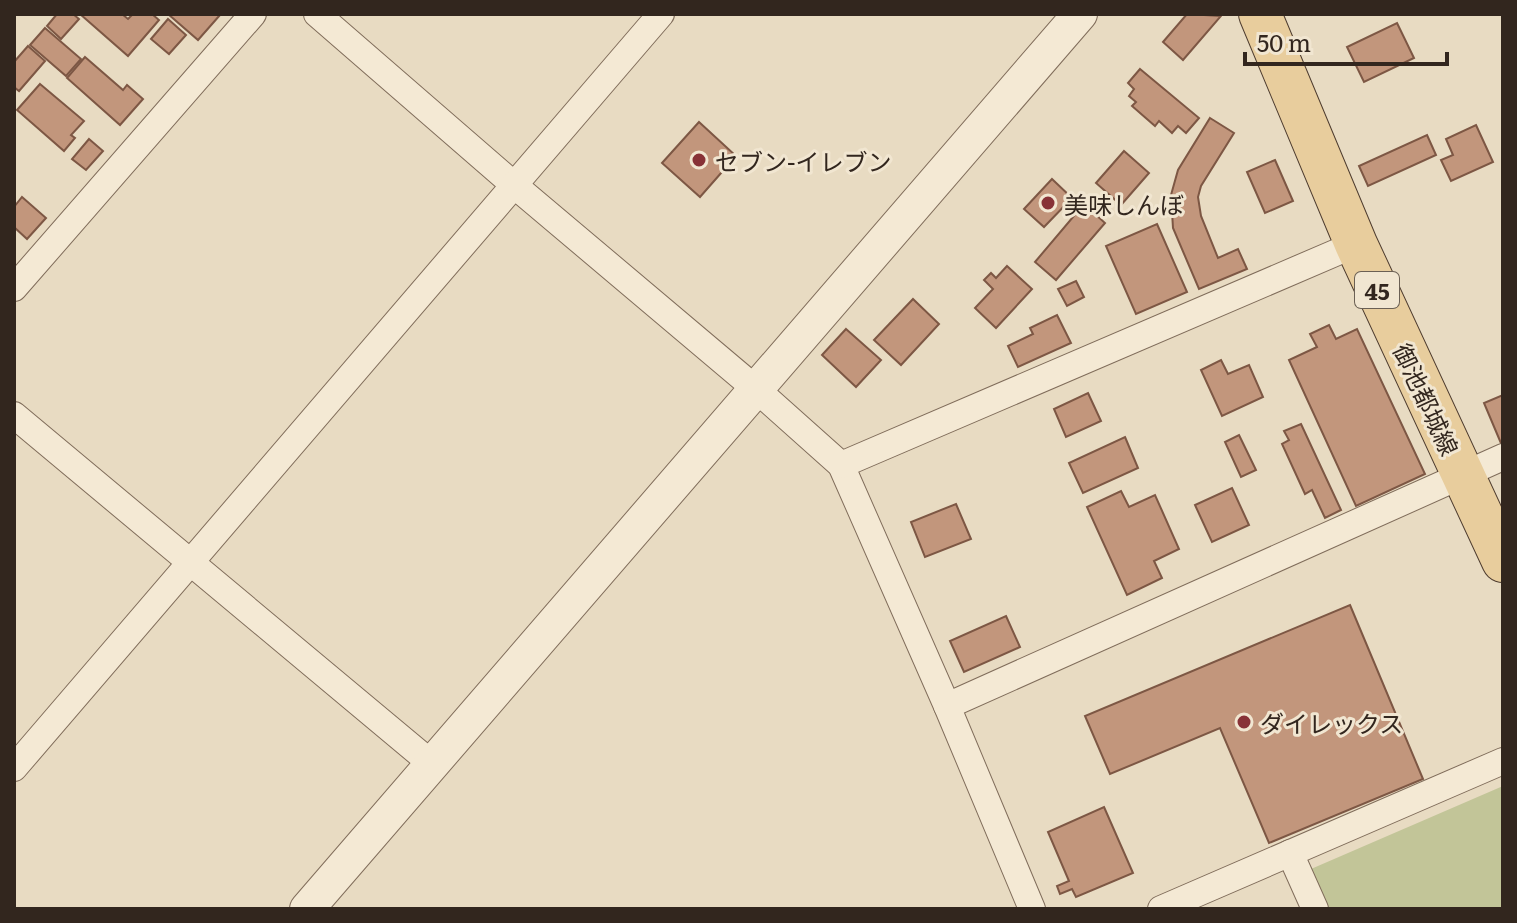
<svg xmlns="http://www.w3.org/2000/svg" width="1517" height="923" viewBox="0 0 1517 923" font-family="Literata,'Noto Sans JP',serif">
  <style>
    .green { fill: #c2c598 }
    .building { fill: #c2967c; stroke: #7d5744; stroke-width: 2 }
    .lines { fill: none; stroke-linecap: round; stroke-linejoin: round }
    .minor-casing { stroke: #806d5b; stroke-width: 28 }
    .tertiary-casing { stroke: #806d5b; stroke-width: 36 }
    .primary-casing { stroke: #4e3c2f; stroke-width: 44 }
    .minor { stroke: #f4e9d4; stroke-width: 26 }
    .tertiary { stroke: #f4e9d4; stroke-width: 34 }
    .primary { stroke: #e8cd9d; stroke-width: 42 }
    .poi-dot { fill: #883237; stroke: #f1e6d1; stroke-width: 3 }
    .labels { text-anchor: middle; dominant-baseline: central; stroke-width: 6; stroke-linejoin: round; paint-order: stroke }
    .shield { fill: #f1e6d1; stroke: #6b6054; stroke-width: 2 }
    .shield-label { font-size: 22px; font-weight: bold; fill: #32261e }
    .poi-label { font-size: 24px; fill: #32261e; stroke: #f1e6d1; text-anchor: start }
    .street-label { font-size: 24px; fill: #32261e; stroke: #f1e6d1 }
  </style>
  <rect width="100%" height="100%" fill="#e8dbc2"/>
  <!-- green -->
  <path class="green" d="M1503,786V909H1328L1311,869Z"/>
  <!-- building -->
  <g class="building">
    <path d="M57,14H73L79,19L61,39L47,26Z"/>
    <path d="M80,14H122L128,19L133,14H152L159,20L128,56Z"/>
    <path d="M168,14H218L220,15L198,40Z"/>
    <path d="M1187,14L1221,16L1183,60L1163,42Z"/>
    <path d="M168,19L186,35L169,54L151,39Z"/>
    <path d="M1397,23L1414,58L1364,82L1347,47Z"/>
    <path d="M45,28L81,59L66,76L30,45Z"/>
    <path d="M28,46L45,61L19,91L14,87V62Z"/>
    <path d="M85,57L123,90L127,85L143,99L120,125L67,78Z"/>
    <path d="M1140,69L1199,118L1186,133L1178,126L1172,133L1159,121L1155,126L1132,106L1136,102L1129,96L1134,89L1128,83Z"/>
    <path d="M40,84L84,121L71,135L75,138L64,151L17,110Z"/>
    <path d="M1210,118L1234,133L1201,186L1198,197L1201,216L1218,258L1238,249L1247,269L1199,289L1173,228L1171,195L1178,170Z"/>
    <path d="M699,122L736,156L700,197L662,163Z"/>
    <path d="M1476,125L1493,162L1451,181L1441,160L1453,155L1446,139Z"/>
    <path d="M1427,135L1436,155L1368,186L1359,166Z"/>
    <path d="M89,139L103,151L86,170L72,159Z"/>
    <path d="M1124,151L1149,173L1121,205L1096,183Z"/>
    <path d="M1275,160L1293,201L1265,213L1247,172Z"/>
    <path d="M1052,179L1072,198L1044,227L1024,209Z"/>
    <path d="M22,197L46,218L27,239L14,227V207Z"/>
    <path d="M1084,204L1105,223L1056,280L1035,262Z"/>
    <path d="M1157,224L1187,292L1136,314L1106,246Z"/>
    <path d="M1007,266L1032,289L996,328L975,308L993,289L984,280L991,273L996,278Z"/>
    <path d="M1076,281L1084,297L1067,306L1058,289Z"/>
    <path d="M913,299L939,324L901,365L874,340Z"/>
    <path d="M1057,315L1071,343L1018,367L1008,346L1033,334L1030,328Z"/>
    <path d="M1329,325L1336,339L1357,329L1425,474L1356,506L1289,360L1317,347L1310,334Z"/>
    <path d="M846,329L881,360L856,387L822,355Z"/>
    <path d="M1221,360L1228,374L1249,365L1263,397L1222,416L1201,370Z"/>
    <path d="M1088,393L1101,421L1066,437L1054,409Z"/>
    <path d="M1503,395V448L1484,403Z"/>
    <path d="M1301,424L1341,510L1325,518L1312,490L1305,494L1282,444L1289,440L1284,431Z"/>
    <path d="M1239,435L1256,470L1241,477L1225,442Z"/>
    <path d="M1125,437L1138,468L1083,493L1069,463Z"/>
    <path d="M1232,488L1249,525L1212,542L1195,505Z"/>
    <path d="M1121,491L1129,507L1155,495L1179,549L1154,561L1162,578L1127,595L1087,507Z"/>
    <path d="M956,504L971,539L925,557L911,522Z"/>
    <path d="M1350,605L1423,779L1269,843L1220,728L1110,774L1085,716Z"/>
    <path d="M1006,616L1020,647L964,672L950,641Z"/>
    <path d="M1104,807L1133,873L1076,897L1072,889L1060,894L1057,886L1069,881L1048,832Z"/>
  </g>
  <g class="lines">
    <!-- minor casing -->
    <g class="minor-casing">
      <g id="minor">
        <path d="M317,14L514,185L757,390L841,465L947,706L1032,909"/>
        <path d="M14,288L253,14"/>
        <path d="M14,415L432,764"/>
        <path d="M841,465L1356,244"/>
        <path d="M947,706L1503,457"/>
        <path d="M14,768L661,14"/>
        <path d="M1290,853L1315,909"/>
        <path d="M1161,909L1503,761"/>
      </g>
    </g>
    <!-- tertiary casing -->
    <g class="tertiary-casing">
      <path id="tertiary" d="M307,909L1080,14"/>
    </g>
    <!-- primary casing -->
    <g class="primary-casing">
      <path id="primary" d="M1260,14L1356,244L1503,561"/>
    </g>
    <!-- minor -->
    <use href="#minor" class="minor"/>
    <!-- tertiary -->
    <use href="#tertiary" class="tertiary"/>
    <!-- primary -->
    <use href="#primary" class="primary"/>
  </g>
  <!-- markers -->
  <g class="poi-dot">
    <circle cx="699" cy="160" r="8"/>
    <circle cx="1048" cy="203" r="8"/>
    <circle cx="1244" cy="722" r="8"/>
  </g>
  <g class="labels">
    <!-- shield labels -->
    <rect class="shield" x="1355" y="272" width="44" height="36" rx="6"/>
    <g class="shield-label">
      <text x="1377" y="290">45</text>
    </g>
    <!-- poi labels -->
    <g class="poi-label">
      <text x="715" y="160">セブン-イレブン</text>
      <text x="1064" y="203">美味しんぼ</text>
      <text x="1260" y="722">ダイレックス</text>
    </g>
    <!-- street labels -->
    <g class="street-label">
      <text transform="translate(1427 399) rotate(65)">御池都城線</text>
    </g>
  </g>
  <!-- border -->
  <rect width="1517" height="923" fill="none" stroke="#32261e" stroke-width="32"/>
  <!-- scale -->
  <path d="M1245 52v12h202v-12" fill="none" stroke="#32261e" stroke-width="4"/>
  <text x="1257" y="52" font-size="24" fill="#32261e" stroke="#f1e6d1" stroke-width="6" paint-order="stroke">50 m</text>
</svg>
